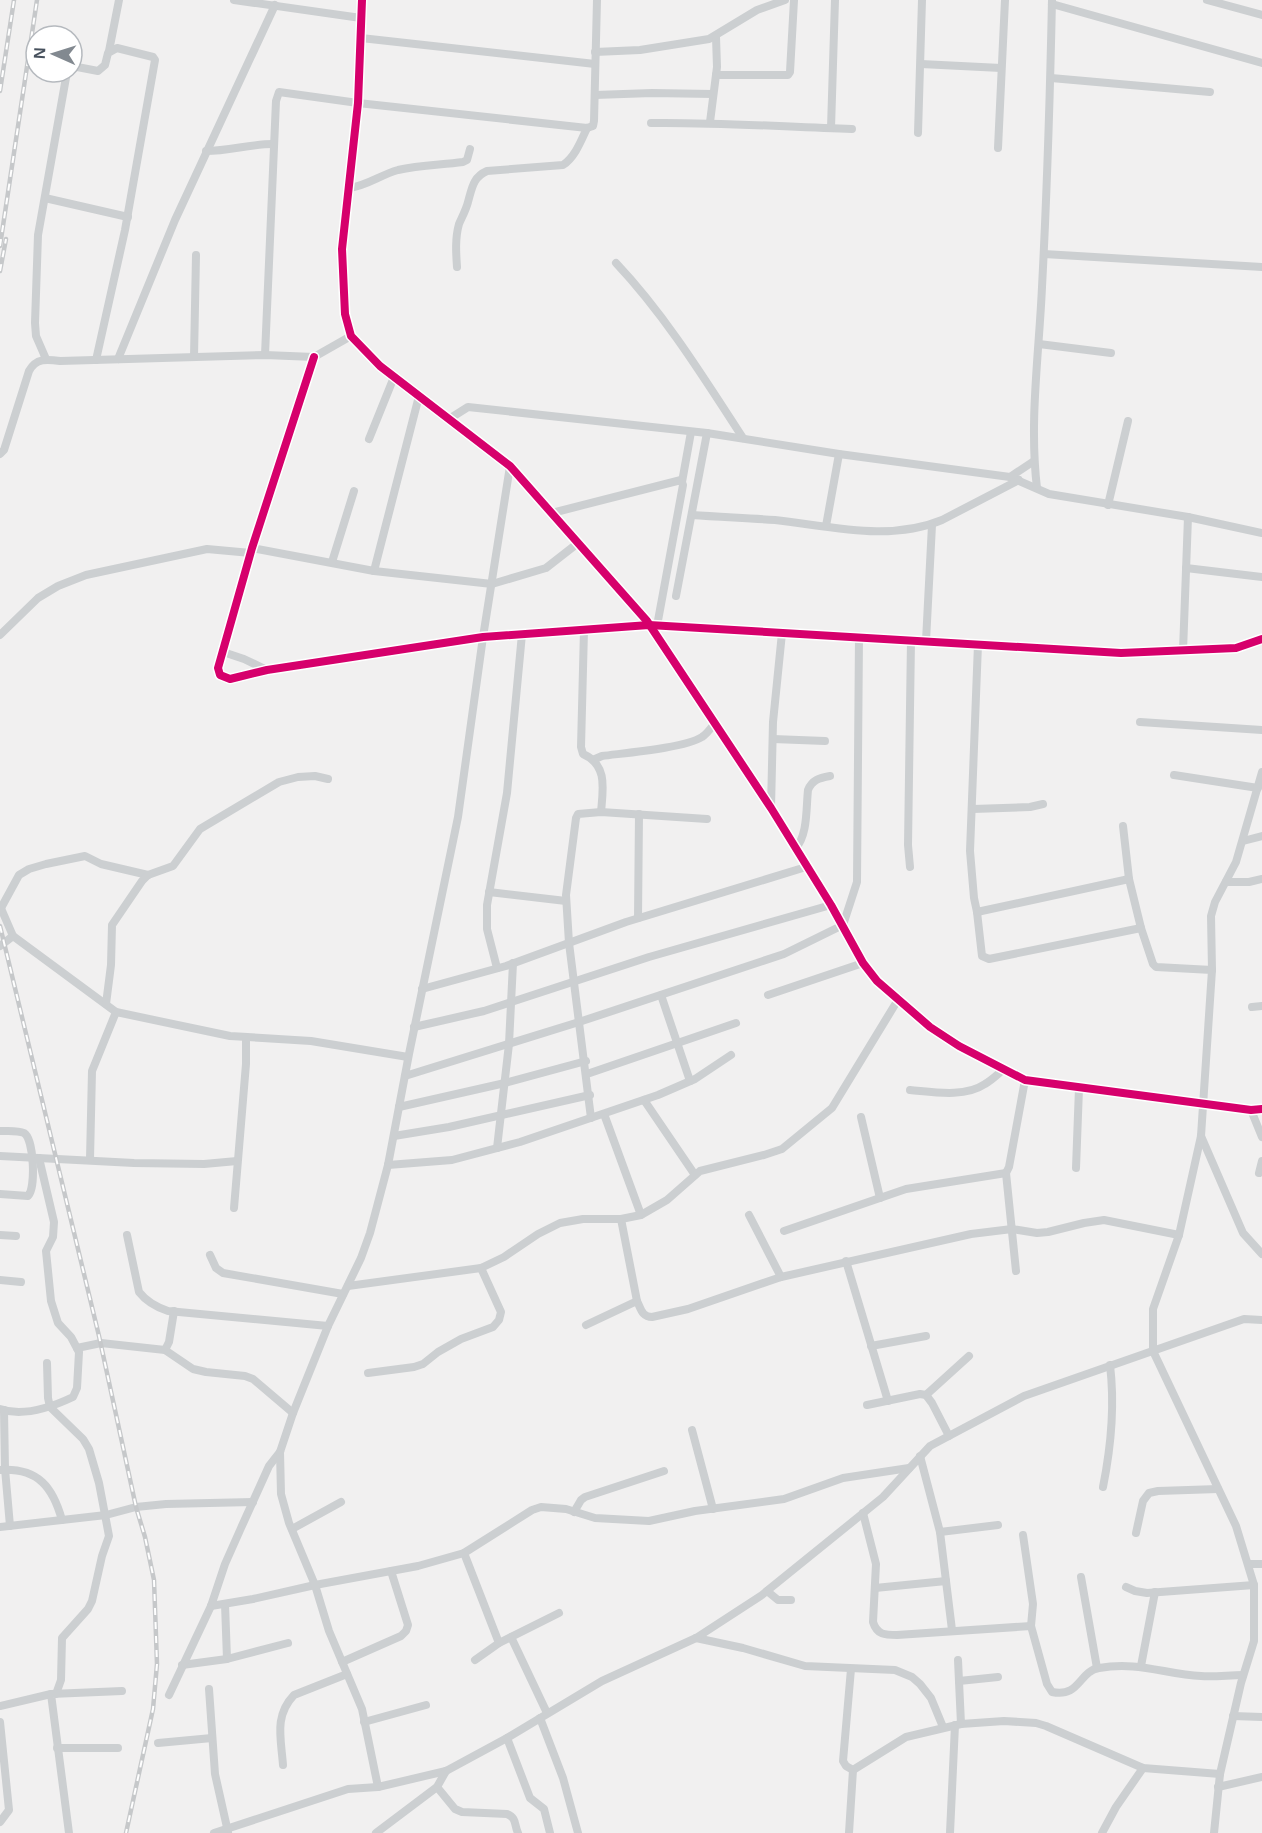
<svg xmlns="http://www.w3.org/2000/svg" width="1262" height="1833" viewBox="0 0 1262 1833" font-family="Helvetica,sans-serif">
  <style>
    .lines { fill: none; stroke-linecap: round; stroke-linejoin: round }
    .minor { stroke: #cccfd1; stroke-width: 8 }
    .rail-casing { stroke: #c6c8ca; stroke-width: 4.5 }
    .rail { stroke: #fff; stroke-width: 2; stroke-dasharray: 7; stroke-linecap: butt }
    .cycleway-casing { stroke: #fff; stroke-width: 11 }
    .cycleway { stroke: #d6006c; stroke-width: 8 }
  </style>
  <rect width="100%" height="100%" fill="#f1f0f0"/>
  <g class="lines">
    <!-- minor -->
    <g class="minor">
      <path d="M234,0L361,18"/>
      <path d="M362,0L358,103L342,249L345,314L351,336L380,366L510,466L647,621L771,808L831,905L863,963L877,981L930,1027L959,1046L1025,1080L1251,1110L1262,1109"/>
      <path d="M1207,0L1262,15"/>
      <path d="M1052,4L1262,63"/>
      <path d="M361,38L595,64"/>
      <path d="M109,51L119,0"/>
      <path d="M595,52L640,50L709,39L757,10L785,0"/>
      <path d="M921,64L1001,68"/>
      <path d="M72,66L98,71L105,65L108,53L117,48L153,57L155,60L125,230L96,360"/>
      <path d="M716,75H788L790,72L794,0"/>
      <path d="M1051,78L1210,92"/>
      <path d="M595,95L652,93L713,94"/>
      <path d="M710,122L717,67L716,37"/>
      <path d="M651,123C718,122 785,127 852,129"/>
      <path d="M831,128L835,0"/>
      <path d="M918,133L922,0"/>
      <path d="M998,148L1005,0"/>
      <path d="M206,151C229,151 250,144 273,144"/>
      <path d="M349,188C367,186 380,175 398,170C420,165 441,165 463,162L467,160L470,149"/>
      <path d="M45,198L128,217"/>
      <path d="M1044,254L1262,267"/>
      <path d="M616,263C665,315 704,378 743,438"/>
      <path d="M457,267C456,253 455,238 459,224C462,217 466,210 468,202C472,188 473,177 487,171L563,165C575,157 581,141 587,128"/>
      <path d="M1039,344L1111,353"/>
      <path d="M265,355L276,101L279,92L358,103L587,128L593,126L594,121L597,0"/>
      <path d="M194,357L196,255"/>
      <path d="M314,357L252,548L218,668L220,675L230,679L267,670L483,637L649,625L1121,653L1236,648L1262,639"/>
      <path d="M46,359L36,336L35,323L38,235L67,72"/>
      <path d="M118,359L175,220L275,5"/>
      <path d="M449,419L468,407L707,433L839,454L1010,477L1049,494L1188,517L1262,533"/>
      <path d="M369,439L394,377"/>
      <path d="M0,454L4,450L29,371C36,358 47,359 60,361L265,355L314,357L351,336"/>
      <path d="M1010,477L1034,461"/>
      <path d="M682,482L691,432"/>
      <path d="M1037,488C1029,422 1039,354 1042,287C1047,192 1050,96 1052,0"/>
      <path d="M1108,505L1128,421"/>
      <path d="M552,513L681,480L683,485L657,626"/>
      <path d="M692,515C720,517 747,518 775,520C830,526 889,542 942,520L1019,480"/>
      <path d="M826,526L839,454"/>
      <path d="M252,548L374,571L492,584L546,568L578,543"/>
      <path d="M332,562L354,491"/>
      <path d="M1186,568L1262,577"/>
      <path d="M374,571L419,396"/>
      <path d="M676,596L707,433"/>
      <path d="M584,630L581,747L583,754C608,765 603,789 601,812"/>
      <path d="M0,635L38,598L58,586L86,575L207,549L251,553"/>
      <path d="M926,641L932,525"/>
      <path d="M978,644L970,851L974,898L977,912L982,956L989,959L1141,928"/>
      <path d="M1183,651L1188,517"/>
      <path d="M223,652L244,659L267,670"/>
      <path d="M1140,722L1262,730"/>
      <path d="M773,739L825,741"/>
      <path d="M595,759L602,756C624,753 685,748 702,737C707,734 711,728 715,723"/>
      <path d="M1174,775L1258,788"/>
      <path d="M771,808L773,722L782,633"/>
      <path d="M973,809L1030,807L1043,804"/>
      <path d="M1123,826L1129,879L1141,928L1153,964L1156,967L1212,970"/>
      <path d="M1243,841L1262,836"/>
      <path d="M795,849C808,836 806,808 808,790C812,780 819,778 830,776"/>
      <path d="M910,867L908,845L911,640"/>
      <path d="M1226,882H1249L1262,879"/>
      <path d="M489,892L566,901"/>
      <path d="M0,906L13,936L116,1012L230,1036L311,1041L408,1057"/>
      <path d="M1,908L19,875L29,869L46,864L85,856L101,864L148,875"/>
      <path d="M977,912L1129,879"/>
      <path d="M638,918L639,814"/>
      <path d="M0,946L13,936"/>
      <path d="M497,968L487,929V905L507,793L522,634"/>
      <path d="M422,989L506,966L626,922L806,867"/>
      <path d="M661,995L690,1081"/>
      <path d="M768,995L863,963"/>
      <path d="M106,1004L111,965L112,925L142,881L148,875L173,866L200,829L279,782L298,777L315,776L328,779"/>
      <path d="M1252,1007L1262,1006"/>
      <path d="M414,1027L484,1011L649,957L831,905"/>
      <path d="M587,1074L736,1023"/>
      <path d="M405,1076L579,1022L784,954L843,925L857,882L859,636"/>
      <path d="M910,1090C933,1092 964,1098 985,1084C992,1080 998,1074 1004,1069"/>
      <path d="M644,1100L695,1175"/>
      <path d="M399,1107L505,1083L586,1061"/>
      <path d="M1251,1110L1262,1137"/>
      <path d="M604,1114L641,1215"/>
      <path d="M861,1117L880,1198"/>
      <path d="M591,1118L569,943L566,895L576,818L578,814L601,812L707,819"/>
      <path d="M0,1131C7,1131 18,1130 24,1133C34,1139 36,1188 28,1196L0,1194"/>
      <path d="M394,1136L449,1127L590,1095"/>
      <path d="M1201,1136L1243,1233L1262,1254"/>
      <path d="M497,1148L509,1044L513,963"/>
      <path d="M0,1156L134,1163L204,1164L237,1161"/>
      <path d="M90,1159L92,1071L116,1012"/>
      <path d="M388,1165L452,1160L520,1142L658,1095L695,1079L731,1055"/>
      <path d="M1076,1168L1079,1088"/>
      <path d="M1259,1173L1262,1161"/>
      <path d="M234,1208L246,1064V1037"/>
      <path d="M749,1215L781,1277"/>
      <path d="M621,1219L637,1301"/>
      <path d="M784,1231L906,1189L1006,1173"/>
      <path d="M0,1235L16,1236"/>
      <path d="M127,1235L139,1292C146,1301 156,1307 168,1311L328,1326"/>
      <path d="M210,1255L216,1268L223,1273L343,1294"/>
      <path d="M846,1261L888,1401"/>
      <path d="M1016,1271L1006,1173L1009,1167L1025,1080"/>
      <path d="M0,1280L21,1282"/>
      <path d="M348,1286L481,1268L504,1257L538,1234L560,1223L583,1219H621L641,1215L667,1200L700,1171L764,1155L782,1149L832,1108L899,998"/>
      <path d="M586,1325L637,1301C641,1309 642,1317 652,1317L688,1309L781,1277L971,1234L1012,1229L1037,1233L1048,1232L1084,1223L1104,1220L1179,1235"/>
      <path d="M871,1346L926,1336"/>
      <path d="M77,1348L101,1343L165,1350L193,1369L206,1372L245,1376L253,1379L293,1413"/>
      <path d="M165,1350L169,1342L174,1311"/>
      <path d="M47,1363L48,1398L50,1407L83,1439L89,1449L99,1483L109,1536L102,1556L92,1601L88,1609L62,1638L61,1680L56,1694"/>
      <path d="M368,1373L414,1367L423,1364L438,1352L461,1339L493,1327L499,1320L501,1312L481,1268"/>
      <path d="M926,1395L969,1356"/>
      <path d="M867,1405L920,1394L926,1395L932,1403L949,1436"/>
      <path d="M0,1409C23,1417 52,1407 73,1397L77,1388L79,1352L71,1337L58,1323L51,1301L46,1251L53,1237L54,1222L39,1158"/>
      <path d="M4,1410L5,1469L10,1526"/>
      <path d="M692,1430L713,1509"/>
      <path d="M920,1456L940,1532L952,1630"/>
      <path d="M1,1470C39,1468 53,1488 62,1520"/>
      <path d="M1103,1487C1111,1447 1115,1406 1110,1365"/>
      <path d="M574,1512L581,1500L585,1497L664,1471"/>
      <path d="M863,1513L876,1564L873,1622C877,1635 885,1635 897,1635L1031,1626"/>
      <path d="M0,1527L106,1515L136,1507L166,1504L253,1502"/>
      <path d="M292,1529L341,1502"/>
      <path d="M940,1532L998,1525"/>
      <path d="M1136,1533L1143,1501L1149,1493L1158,1491L1218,1489"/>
      <path d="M1023,1535L1033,1604L1031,1626L1047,1684L1052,1692C1080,1698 1079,1671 1099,1668C1137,1661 1165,1674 1201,1676C1215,1677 1229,1675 1243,1675"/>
      <path d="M464,1553L499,1643"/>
      <path d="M1249,1564H1262"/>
      <path d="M1081,1577L1097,1668"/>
      <path d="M1126,1587L1135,1591L1147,1593L1254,1585"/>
      <path d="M875,1588L946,1581"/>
      <path d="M767,1591L778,1600H791"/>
      <path d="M225,1604L227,1659"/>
      <path d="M211,1606L253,1599L315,1585L418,1566L464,1553L532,1510L541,1507L566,1509L595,1518L649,1521L695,1511L784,1499L843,1478L909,1468"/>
      <path d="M511,1637L547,1713"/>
      <path d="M696,1638L743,1648L805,1666L895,1670L912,1677L920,1684L931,1698L943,1727"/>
      <path d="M475,1660L499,1643L559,1613"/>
      <path d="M958,1660L961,1724"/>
      <path d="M342,1662L401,1636L406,1631L408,1625L391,1571"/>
      <path d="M182,1665L227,1659L288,1643"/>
      <path d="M1141,1666L1155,1592"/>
      <path d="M851,1669L843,1761L846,1766L853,1770"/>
      <path d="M959,1681L998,1677"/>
      <path d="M209,1689L215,1774L228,1832"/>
      <path d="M169,1695L211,1606L225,1564L241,1528L269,1466L280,1452"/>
      <path d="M0,1706L51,1694"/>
      <path d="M1233,1716L1262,1717"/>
      <path d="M540,1718L563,1778L578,1833"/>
      <path d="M0,1722L9,1810L0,1822"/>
      <path d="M364,1722L426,1705"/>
      <path d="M507,1738L530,1798L544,1809L550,1833"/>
      <path d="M158,1743L212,1738"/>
      <path d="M57,1748H118"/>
      <path d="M283,1765C281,1738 274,1716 294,1695L347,1674"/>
      <path d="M378,1787L362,1709L329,1631L315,1585L289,1523L281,1494L280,1452L293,1413L328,1326L361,1258L370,1233L388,1165L409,1054L458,817L483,637L510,466"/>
      <path d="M437,1787L455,1809L462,1812L507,1814C517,1818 514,1825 518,1833"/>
      <path d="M1218,1787L1262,1777"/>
      <path d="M69,1833L51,1694L122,1691"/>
      <path d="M214,1833L348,1789L378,1787L446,1771L507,1738L602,1681L696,1638L762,1595L883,1497L930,1446L1024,1396L1244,1319L1262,1320"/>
      <path d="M376,1833L437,1787L446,1771"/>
      <path d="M849,1833L853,1770L906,1737L961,1724L1004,1721L1036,1723L1046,1726L1143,1768L1220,1774"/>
      <path d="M950,1833L955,1725"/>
      <path d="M1102,1833L1116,1807L1143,1768"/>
      <path d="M1214,1833L1220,1774L1241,1683L1254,1641V1585L1236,1526L1153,1351V1309L1179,1235L1201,1136L1212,970L1211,916L1215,902L1236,862L1262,772"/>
    </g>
    <!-- rail casing -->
    <g class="rail-casing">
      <g id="rail">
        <path d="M0,91L14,0"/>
        <path d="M0,246L37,0"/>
        <path d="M0,271L6,239"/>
        <path d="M0,926L99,1336L136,1507L145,1537L154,1580L157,1664L153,1709L126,1833"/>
      </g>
    </g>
    <!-- rail -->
    <use href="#rail" class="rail"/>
    <!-- cycleway casing -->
    <g class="cycleway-casing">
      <g id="cycleway">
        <path d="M362,0L358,103L342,249L345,314L351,336L380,366L510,466L647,621L771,808L831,905L863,963L877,981L930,1027L959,1046L1025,1080L1251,1110L1262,1109"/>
        <path d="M314,357L252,548L218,668L220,675L230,679L267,670L483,637L649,625L1121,653L1236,648L1262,639"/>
      </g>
    </g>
    <!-- cycleway -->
    <use href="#cycleway" class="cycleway"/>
  </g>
  <!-- north arrow -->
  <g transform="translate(54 54) rotate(273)"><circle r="28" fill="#ffffff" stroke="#b5b9be" stroke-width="1.5"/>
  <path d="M0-4.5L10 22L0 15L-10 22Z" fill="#828990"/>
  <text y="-9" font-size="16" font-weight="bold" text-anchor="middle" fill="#47515d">N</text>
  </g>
</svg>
